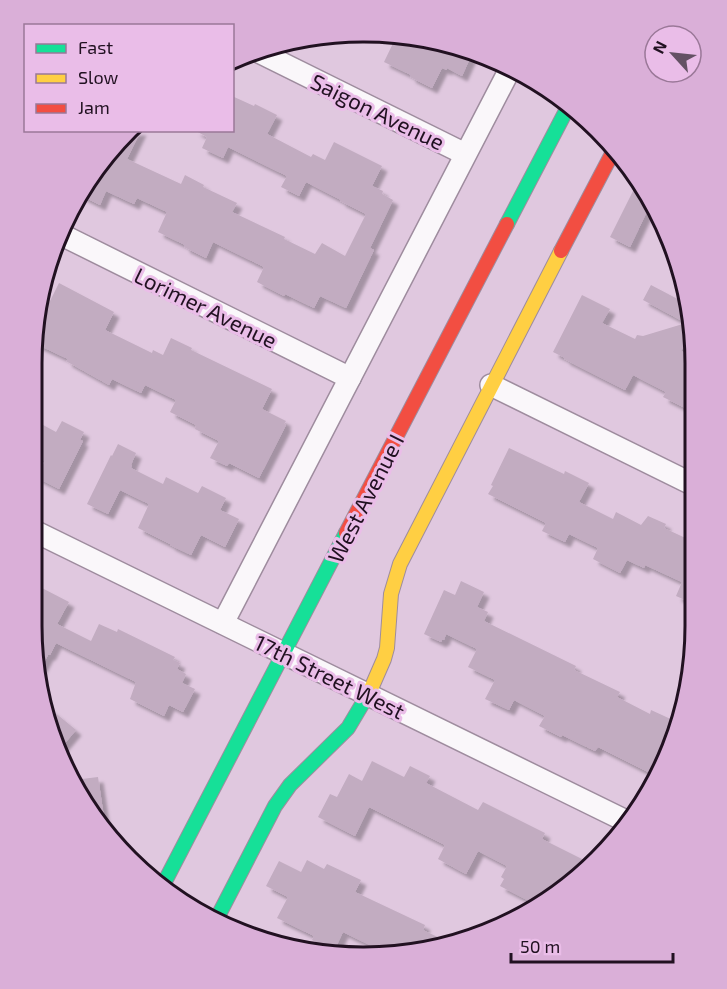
<svg xmlns="http://www.w3.org/2000/svg" width="727" height="989" viewBox="0 0 727 989" font-family="'Exo 2',sans-serif">
  <style>
    .building { fill: #c2acc1; filter: url(#shadow) }
    .lines { fill: none; stroke-linecap: round; stroke-linejoin: round }
    .street-casing { stroke: #9e8c9e; stroke-width: 24 }
    .fast-casing { stroke: #9e8c9e; stroke-width: 16 }
    .slow-casing { stroke: #9e8c9e; stroke-width: 16 }
    .jam-casing { stroke: #9e8c9e; stroke-width: 16 }
    .street { stroke: #faf7fa; stroke-width: 21 }
    .fast { stroke: #16e098; stroke-width: 14 }
    .slow { stroke: #ffcf43; stroke-width: 14 }
    .jam { stroke: #f24e42; stroke-width: 14 }
    .labels { text-anchor: middle; dominant-baseline: central; stroke-width: 6; stroke-linejoin: round; paint-order: stroke }
    .street-label { font-size: 22px; fill: #211121; stroke: #eabde8 }
    .rim { fill: none; stroke: #211121; stroke-width: 3 }
  </style>
  <defs>
    <filter id="shadow"><feDropShadow dx="5.5" dy="5.5" stdDeviation="1.5" flood-color="#0004"/></filter>
  </defs>
  <rect width="100%" height="100%" fill="#e0c8df"/>
  <!-- building -->
  <g class="building">
    <path d="M406,34L471,56L462,76L447,68V70L442,68L432,88L410,77L411,75L384,62L397,35Z"/>
    <path d="M232,96L254,106L255,104L277,115L267,134L311,157L313,154L325,160L334,142L382,166L372,186L383,191L382,194L393,200L370,248L374,250L346,308L320,296L314,308L285,294L284,296L257,282L264,267L213,242L206,258L184,247L185,245L158,232L167,212L137,198L134,204L106,191L100,205L80,195L87,179L133,130H141L127,159L181,184L185,175L204,185L203,187L237,203L232,212L285,237L284,239L315,254L322,243L345,256L366,214L340,201L341,200L306,182L299,196L281,187L287,176L228,147L223,158L202,148L207,137L194,130H232Z"/>
    <path d="M638,181L651,203L630,247L610,237Z"/>
    <path d="M59,283L114,312L105,330L152,353L153,350L163,355L171,338L192,348L191,350L272,389L262,409L286,421L284,424L286,425L259,478L229,463L227,466L210,458L219,441L195,429L196,425L170,412L176,400L145,385L141,393L112,379L109,385L66,361L68,359L34,343L39,304L47,307Z"/>
    <path d="M651,285L689,305L693,320V330L681,351L693,357V412L663,397L666,392L633,375L625,390L564,359L565,358L553,352L582,295L610,309L602,323L635,339L637,335L643,336L686,323L643,300Z"/>
    <path d="M32,419L56,432L62,421L84,432L80,440L83,441L59,489L36,477L45,461L32,454Z"/>
    <path d="M118,444L136,453L131,465H132L131,468L163,484L166,477L198,493L202,486L226,498L220,510L239,519L225,547L201,535L191,555L170,545V544L138,528L149,504L120,490L108,514L87,504L111,455L112,456Z"/>
    <path d="M509,448L564,474L565,471L589,483L579,502L613,519L616,512L641,525L648,516L666,524L664,528L694,542V604L676,596L682,582L645,565L644,568L627,560L620,573L593,559L598,548L569,534L565,542L542,531L546,523L488,494L493,486L491,485Z"/>
    <path d="M461,581L484,592L477,607L488,612L484,621L576,666L574,670L620,692L617,697L650,714L651,710L675,721L661,773L658,777L598,747L595,751L562,735L561,737L539,726L545,716L514,700L509,710L485,699L495,680L468,667L477,649L446,634L444,640H442L441,642L424,634L444,590L455,595Z"/>
    <path d="M40,587L69,602L57,624L91,641L99,624L117,632L118,629L175,657L173,660L180,663L177,669L186,674L182,683L195,689L183,712L169,705L164,716L130,699L136,682L56,643L50,655H48L38,674L32,626V604Z"/>
    <path d="M42,702L76,730L60,749L43,712Z"/>
    <path d="M372,761L404,777L410,766L430,776L426,783L478,810L483,802L545,833L542,839L592,864L566,889L537,905L500,886L504,879L501,877L507,866L478,851L466,874L438,859L445,845L369,807L355,836L318,817L330,794L337,797L349,774L362,781Z"/>
    <path d="M98,777L106,831L87,810L74,780Z"/>
    <path d="M307,860L324,869L327,864L361,880L355,892L425,925L423,930L450,943L406,955L373,954L376,948L343,932L334,951L312,940L314,936L277,918L288,897L266,886L279,861L301,872Z"/>
  </g>
  <g class="lines">
    <!-- street casing -->
    <g class="street-casing">
      <g id="street">
        <path d="M259,52L465,154"/>
        <path d="M62,235L350,378"/>
        <path d="M491,385L694,485"/>
        <path d="M32,530L628,822"/>
        <path d="M223,623L510,69"/>
      </g>
    </g>
    <!-- fast casing -->
    <g class="fast-casing">
      <g id="fast">
        <path d="M507,224L567,109"/>
        <path d="M162,887L346,533"/>
        <path d="M215,922L275,806L290,785L348,728L370,691"/>
      </g>
    </g>
    <!-- slow casing -->
    <g class="slow-casing">
      <path id="slow" d="M370,691L384,659L387,648L391,594L400,564L561,251"/>
    </g>
    <!-- jam casing -->
    <g class="jam-casing">
      <g id="jam">
        <path d="M561,251L614,150"/>
        <path d="M346,533L507,224"/>
      </g>
    </g>
    <!-- street -->
    <use href="#street" class="street"/>
    <!-- fast -->
    <use href="#fast" class="fast"/>
    <!-- slow -->
    <use href="#slow" class="slow"/>
    <!-- jam -->
    <use href="#jam" class="jam"/>
  </g>
  <g class="labels">
    <!-- street labels -->
    <g class="street-label">
      <text transform="translate(378 111) rotate(26)">Saigon Avenue</text>
      <text transform="translate(206 307) rotate(26)">Lorimer Avenue</text>
      <text transform="translate(365 498) rotate(-63)">West Avenue I</text>
      <text transform="translate(330 676) rotate(26)">17th Street West</text>
    </g>
  </g>
  <!-- crop -->
  <path d="M0 0H727V989H0ZM363 42H364A321 321 0 0 1 685 363V626A321 321 0 0 1 364 947H363A321 321 0 0 1 42 626V363A321 321 0 0 1 363 42Z" fill="#daafd8" fill-rule="evenodd"/>
  <path class="rim" d="M363 42H364A321 321 0 0 1 685 363V626A321 321 0 0 1 364 947H363A321 321 0 0 1 42 626V363A321 321 0 0 1 363 42Z"/>
  <!-- legend -->
  <rect x="24" y="24" width="210" height="108" fill="#eabde8" stroke="#9a7898" stroke-width="1.5"/>
  <rect x="36" y="44" width="30" height="9" fill="#16e098" stroke="#9a7898" stroke-width="1.5"/>
  <text x="78" y="54" font-size="18" fill="#211121">Fast</text>
  <rect x="36" y="74" width="30" height="9" fill="#ffcf43" stroke="#9a7898" stroke-width="1.5"/>
  <text x="78" y="84" font-size="18" fill="#211121">Slow</text>
  <rect x="36" y="104" width="30" height="9" fill="#f24e42" stroke="#9a7898" stroke-width="1.5"/>
  <text x="78" y="114" font-size="18" fill="#211121">Jam</text>
  <!-- north arrow -->
  <g transform="translate(673 54) rotate(297)"><circle r="28" fill="#eabde8" stroke="#9a7898" stroke-width="1.5"/>
  <path d="M0-4.5L10 22L0 15L-10 22Z" fill="#645164"/>
  <text y="-9" font-size="16" font-weight="bold" text-anchor="middle" fill="#211121">N</text>
  </g>
  <!-- scale -->
  <path d="M511 953v9h162v-9" fill="none" stroke="#211121" stroke-width="3"/>
  <text x="520" y="953" font-size="18" fill="#211121" stroke="#eabde8" stroke-width="4.5" paint-order="stroke">50 m</text>
</svg>
